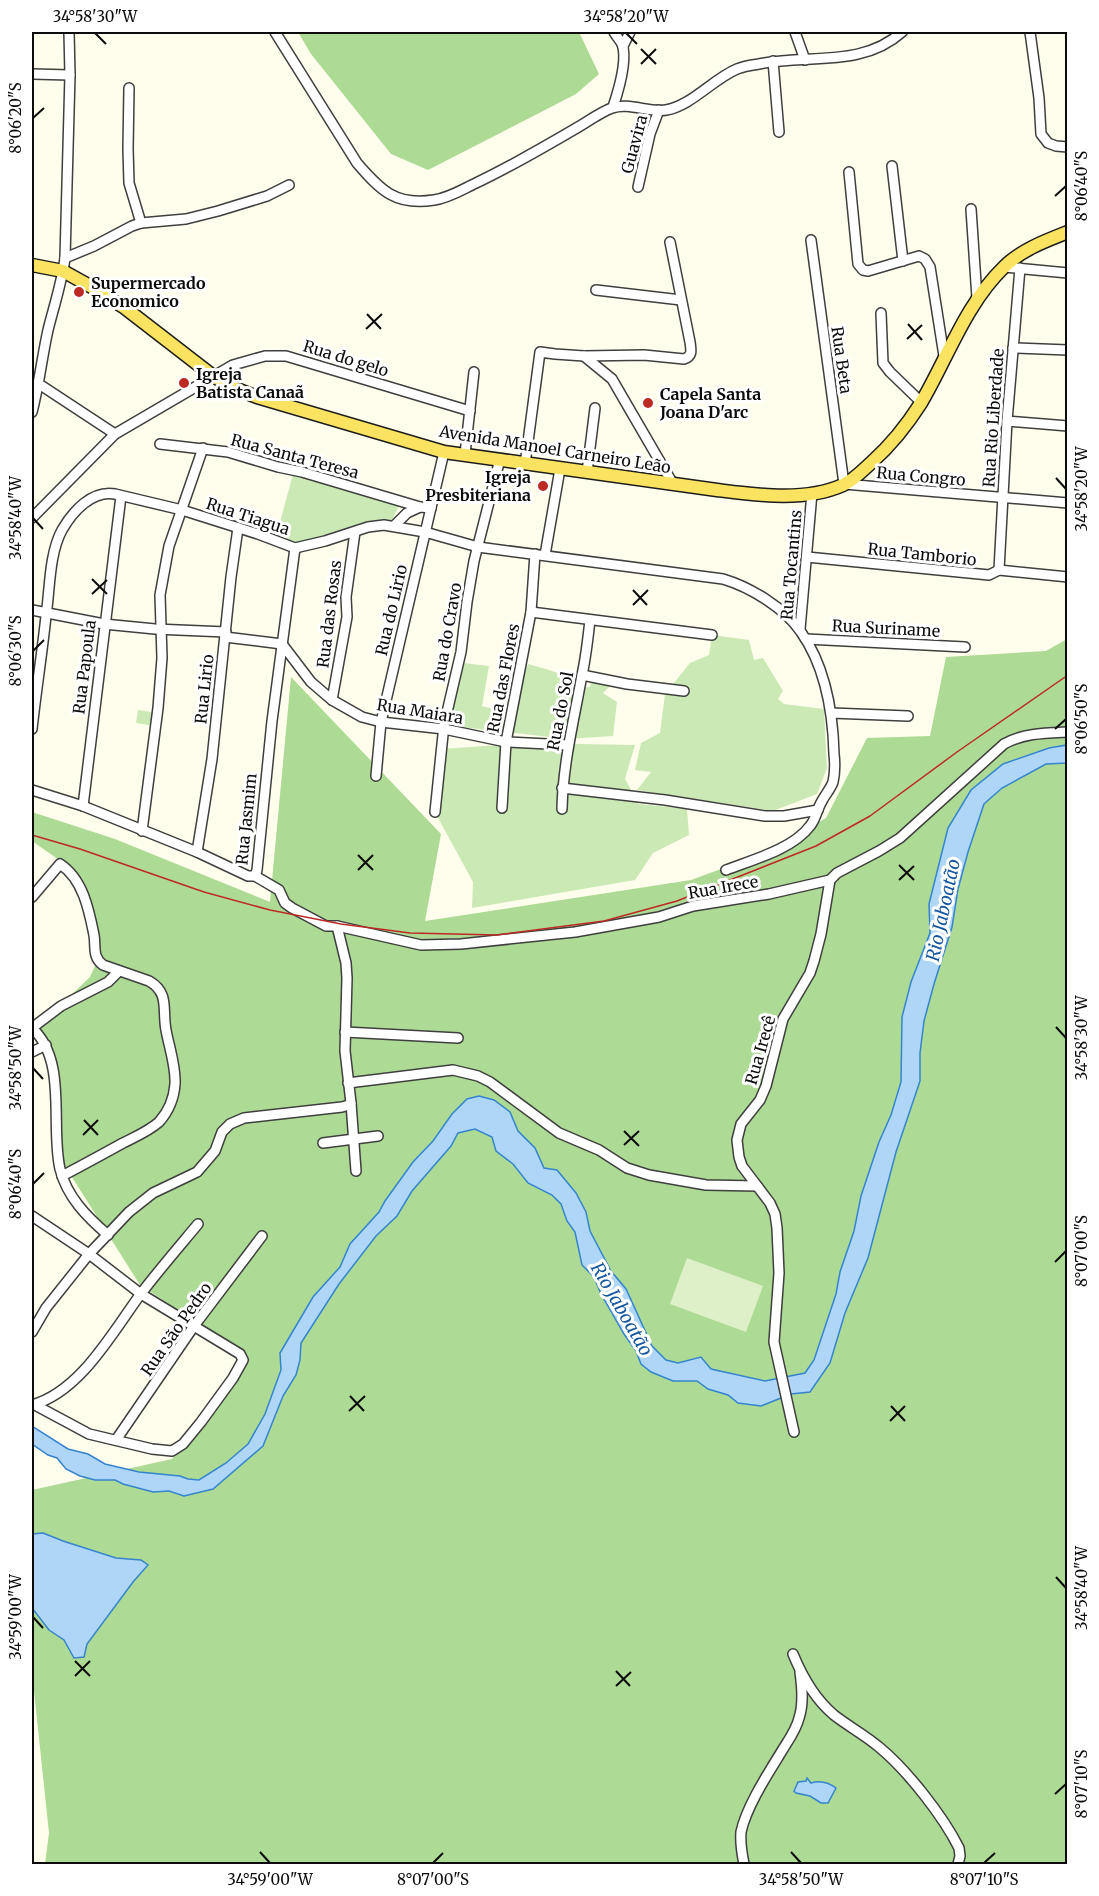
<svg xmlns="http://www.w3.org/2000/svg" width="1099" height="1896" viewBox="0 0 1099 1896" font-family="Merriweather,serif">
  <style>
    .green { fill: #cbe9b5 }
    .forest { fill: #adda94; fill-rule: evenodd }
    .pitch { fill: #def0c7 }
    .water { fill: #b0d6f7; stroke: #3684ce; stroke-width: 1.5 }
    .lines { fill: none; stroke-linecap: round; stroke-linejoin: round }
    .minor-casing { stroke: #3f3f3f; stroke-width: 12 }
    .major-casing { stroke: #1d1d1d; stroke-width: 15 }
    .minor { stroke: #fff; stroke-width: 9 }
    .major { stroke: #fae361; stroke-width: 12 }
    .tram { stroke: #bd2a23; stroke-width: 1.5 }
    .ticks { fill: none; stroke: #0c0c0c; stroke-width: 2 }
    .poi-dot { fill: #bd2a23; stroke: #fff; stroke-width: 2 }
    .labels { text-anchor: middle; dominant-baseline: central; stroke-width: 6; stroke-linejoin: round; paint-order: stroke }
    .street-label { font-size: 16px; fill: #0c0c0c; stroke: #fff }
    .poi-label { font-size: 16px; font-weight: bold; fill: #0c0c0c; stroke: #fff; text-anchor: start }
    .water-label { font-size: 18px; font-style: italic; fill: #15569f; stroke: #fff }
    .neatline { fill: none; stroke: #0c0c0c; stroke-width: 2 }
    .ticks-label { font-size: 15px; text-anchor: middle; fill: #0c0c0c }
  </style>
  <rect width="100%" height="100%" fill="#fffdeb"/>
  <!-- green -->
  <g class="green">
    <path d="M293,474L399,506L391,522L300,543L276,537Z"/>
    <path d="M712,635L749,640L754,660L763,658L783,691L778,699L784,704L824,709L827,768L817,794L773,811L637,790L651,772L635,770L641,743L660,733L665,694L690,663L709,655Z"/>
    <path d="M464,663L489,666L482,706L508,713L528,664L546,669L574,679L572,688L590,687L592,677L612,684L603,693L617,702L613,736L567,739L444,725Z"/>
    <path d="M138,710L157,713L155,726L136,723Z"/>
    <path d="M527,743L635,745L625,779L639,804L687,809L689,835L653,853L635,880L472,908L473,882L437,816L441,749Z"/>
  </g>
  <!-- forest -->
  <g class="forest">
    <path d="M298,32H579L599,74L576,94L428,170L391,154L311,54Z"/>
    <path d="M1067,639V1864H45L49,1833L32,1672V1490L172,1459L248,1356L140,1285L65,1166L40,1025L90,977L99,957L72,869L32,841V812L115,839L270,902L291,677L441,834L425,921L691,880L765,853L826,818L867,738L930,736L946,657L1046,651ZM969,793H997L984,804L968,852L958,889L952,926Z"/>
  </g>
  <!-- pitch -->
  <path class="pitch" d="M687,1258L763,1286L746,1332L670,1304Z"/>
  <!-- water -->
  <g class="water">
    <path d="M1067,745V763L1046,764L1002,788L984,804L968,852L958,889L952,927L934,984L924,1021L920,1053V1081L896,1152L868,1258L845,1313L830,1363L810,1392L791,1394L761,1406L738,1403L728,1395L708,1389L697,1381H673L651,1372L641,1364L636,1351L624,1334L601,1294L594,1277L582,1265L575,1232L567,1221L561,1204L552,1195L528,1183L513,1164L496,1151L492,1137L475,1129L458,1133L451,1146L412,1191L397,1216L376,1236L339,1284L301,1343L300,1360L296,1375L283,1396L263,1446L213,1489L184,1496L169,1491L153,1492L123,1484L115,1480H95L80,1476L66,1469L57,1458L48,1455L32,1444V1426L68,1449L88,1454L105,1464L139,1472L180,1476L188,1479L199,1480L226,1463L248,1444L265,1414L281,1370L280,1353L313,1297L340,1267L350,1244L379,1212L385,1201L413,1162L433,1141L452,1114L467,1099L479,1096L494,1100L510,1112L518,1131L535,1148L544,1168L557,1170L576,1193L586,1212L590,1231L611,1271L626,1289L652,1346L666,1360L678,1363L701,1357L711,1369L765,1381L805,1373L814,1360L836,1294L840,1272L854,1231L861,1196L879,1142L891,1115L901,1082L902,1017L911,982L930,933L929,904L948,828L971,790L1003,764L1049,748Z"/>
    <path d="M43,1533L63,1541L116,1558L141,1560L148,1565L133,1582L87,1644L84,1657L74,1658L64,1640L49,1630L32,1608V1534Z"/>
    <path d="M807,1778L811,1783C820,1780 828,1782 836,1788L828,1803H821L810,1796L796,1793L794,1791L798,1782L806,1781Z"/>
  </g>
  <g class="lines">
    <!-- minor casing -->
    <g class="minor-casing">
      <g id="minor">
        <path d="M275,32L357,163C381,191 396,206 434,200C449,198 463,189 476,183C512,166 546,146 580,126C590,120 601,112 612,108C629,102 649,113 666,110C691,106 713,79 737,69C744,66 752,65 759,64C808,54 862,68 902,32"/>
        <path d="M795,32L805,60"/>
        <path d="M1030,32L1039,98L1041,134L1048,143L1056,146L1068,147"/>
        <path d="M623,46L630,32"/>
        <path d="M773,61L779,132"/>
        <path d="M32,74L70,75"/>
        <path d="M129,88L128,149L129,183L141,223"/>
        <path d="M613,107C618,92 628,60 622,44C620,40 616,36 614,32"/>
        <path d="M892,166L903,261"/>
        <path d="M849,172L858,264L863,270L868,271L919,256L925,259L930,267L944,356"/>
        <path d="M638,187L650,134L659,110"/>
        <path d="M971,209L977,298"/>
        <path d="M811,240L844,484L1068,503"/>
        <path d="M65,258L94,246L132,226L141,223L186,219L218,211L267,196L289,185"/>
        <path d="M1004,267L1068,273"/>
        <path d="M596,290L681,300"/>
        <path d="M881,313L883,363L890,372L921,402"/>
        <path d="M1013,348L1068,350"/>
        <path d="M584,356L612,379L673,484"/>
        <path d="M39,384L115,434"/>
        <path d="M32,412C39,385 42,357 48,330C54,306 62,282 65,258L70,75L69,32"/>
        <path d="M1007,421L1068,426"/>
        <path d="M160,444L228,452L278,467L302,472L420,507L431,508"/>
        <path d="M465,454L474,372"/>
        <path d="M525,464L540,352L555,354L584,356L644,355L684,359C693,356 691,350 690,342L670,242"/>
        <path d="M587,472L595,408"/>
        <path d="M32,518L115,434L233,365L265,356H286L470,411"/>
        <path d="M394,526L407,513L420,507"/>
        <path d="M545,555L560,469"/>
        <path d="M807,557L989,575L999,570L1068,577"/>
        <path d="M999,570L1007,421L1020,268"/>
        <path d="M32,610L104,624L155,629L226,632"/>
        <path d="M531,612L712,635"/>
        <path d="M800,629L812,493"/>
        <path d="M225,637L282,644L311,682L332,700L362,717L381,722L444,729L506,742L568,745"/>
        <path d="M806,639L965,647"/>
        <path d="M582,675L627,684L684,691"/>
        <path d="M332,700L347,617L346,597L355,532"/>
        <path d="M831,713L908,716"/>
        <path d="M32,729C36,692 42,654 46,616C50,589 49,554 62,530C73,511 92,490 115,494L182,510L258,534L295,548L325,541L368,527L384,525L425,532L478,547L723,579C750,587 785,608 801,632C825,666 833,713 834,754C835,763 835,773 833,782C831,788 825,795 822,801C817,809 816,819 810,826C793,849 752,860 726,870"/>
        <path d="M376,776L381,722L444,452"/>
        <path d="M562,788L665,800L765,816H784L818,810"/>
        <path d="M32,790L83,806L197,852L248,876H255L279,890L285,903L292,908L326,926H337L421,945L461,944L575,932L659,917L693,906L769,894L830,880L837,873L879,851L900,838L1004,744C1024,733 1045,733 1068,732"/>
        <path d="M83,806L121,496"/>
        <path d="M502,808L506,742L531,612L535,554"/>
        <path d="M562,809C563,763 574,720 582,675C586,657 588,638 590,620"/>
        <path d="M435,812L444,725L461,652L467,602L474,561L500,459"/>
        <path d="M142,831L158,708L162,658L160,595L169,546L203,448"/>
        <path d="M197,852L212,759L231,577L238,528"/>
        <path d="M255,876L257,870L272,721L295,548"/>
        <path d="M32,897L60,864C83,879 89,910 94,935C96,946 92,957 103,965L149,981C170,993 162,1010 166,1030C169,1047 176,1066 175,1084C174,1098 168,1112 159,1122C149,1131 135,1137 123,1143C103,1154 83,1165 62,1176"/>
        <path d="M32,1028C68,1061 50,1125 60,1169C67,1197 87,1217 108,1235"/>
        <path d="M32,1028L61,1006L108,982L119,971"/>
        <path d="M345,1032L458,1038"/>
        <path d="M32,1052L46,1045"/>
        <path d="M348,1083L453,1070L478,1076L490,1082L559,1133L599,1150L627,1168L649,1175L706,1185L757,1186"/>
        <path d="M351,1103L356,1171"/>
        <path d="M323,1143L378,1136"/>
        <path d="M32,1216L89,1254L141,1294L240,1354L243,1360L233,1378L201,1422L183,1444L172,1451L152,1449L89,1434L35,1405"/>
        <path d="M32,1332L46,1308L89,1254L129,1212L153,1193L197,1172L215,1151L222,1132L230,1124L244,1118L342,1107L349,1105L351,1103L345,1051L347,978L346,963L337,926"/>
        <path d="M32,1405C80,1392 112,1333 140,1295C158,1271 178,1248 198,1224"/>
        <path d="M794,1432L774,1342L779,1273L777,1228L775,1214L770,1203L742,1166L739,1157L737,1140L741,1124L760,1100L766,1086L783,1019L810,973L814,961L821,934L830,880"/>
        <path d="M116,1440L194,1326L262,1236"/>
        <path d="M793,1654C802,1676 815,1699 834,1715C848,1726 865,1735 879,1747C907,1770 943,1816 959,1848L960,1856L958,1864"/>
        <path d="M744,1864C742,1854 740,1843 741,1832C746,1808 767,1775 780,1754C787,1742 796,1731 799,1718C804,1703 802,1686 800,1672"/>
      </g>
    </g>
    <!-- major casing -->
    <g class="major-casing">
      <path id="major" d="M32,265L63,271L97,290L125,308L213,376L234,388L257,397L444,452L717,490C757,495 805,502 843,485C854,480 863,470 872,462C891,445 907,425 921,403C948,357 965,305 1004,267C1021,250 1045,241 1068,232"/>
    </g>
    <!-- minor -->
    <use href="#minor" class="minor"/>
    <!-- major -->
    <use href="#major" class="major"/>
    <!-- tram -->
    <path class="tram" d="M32,835L80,849L204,892L270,910L341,924L410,933L497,935L604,921L677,901L816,846L870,816L957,752L1068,675"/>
  </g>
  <!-- ticks -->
  <path class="ticks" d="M95,33L106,44M626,33L637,44M641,49L656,64M641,64L656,49M33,118L44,108M1055,196L1066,186M367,314L381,329M908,324L922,340M366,329L382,314M907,339L922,325M1056,478L1066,489M33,518L43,529M92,579L107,594M633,590L647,605M92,594L107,580M633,605L648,590M33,651L44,640M1055,729L1066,719M358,855L373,870M899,865L914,880M358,870L373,855M899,880L914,866M1056,1027L1066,1038M33,1068L43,1079M84,1120L98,1135M624,1131L639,1146M83,1135L98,1120M624,1145L639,1131M33,1184L44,1173M1055,1262L1066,1251M350,1396L364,1411M891,1406L905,1421M349,1411L365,1396M890,1421L905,1406M1056,1577L1066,1588M33,1617L43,1628M75,1661L90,1676M616,1671L630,1686M75,1676L90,1661M616,1686L631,1672M1055,1794L1066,1784M260,1852L270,1863M791,1852L801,1863M433,1863L443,1853M984,1863L995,1853"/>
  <!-- markers -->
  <g class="poi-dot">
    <circle cx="79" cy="292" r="6"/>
    <circle cx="184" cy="383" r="6"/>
    <circle cx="648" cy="403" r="6"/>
    <circle cx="543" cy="486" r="6"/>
  </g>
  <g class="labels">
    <!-- street labels -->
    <g class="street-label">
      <text transform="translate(634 144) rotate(-75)">Guavira</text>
      <text transform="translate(346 358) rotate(17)">Rua do gelo</text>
      <text transform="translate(842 360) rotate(82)">Rua Beta</text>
      <text transform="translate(993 418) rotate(-86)">Rua Rio Liberdade</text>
      <text transform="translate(555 449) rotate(9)">Avenida Manoel Carneiro Leão</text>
      <text transform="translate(295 456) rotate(15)">Rua Santa Teresa</text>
      <text transform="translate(921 476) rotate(5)">Rua Congro</text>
      <text transform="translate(248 516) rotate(18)">Rua Tiagua</text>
      <text transform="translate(922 554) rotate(6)">Rua Tamborio</text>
      <text transform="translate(791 565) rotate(-85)">Rua Tocantins</text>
      <text transform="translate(391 610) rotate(-77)">Rua do Lirio</text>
      <text transform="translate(329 614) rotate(-83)">Rua das Rosas</text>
      <text transform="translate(886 628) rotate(3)">Rua Suriname</text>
      <text transform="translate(447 632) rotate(-80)">Rua do Cravo</text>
      <text transform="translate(84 667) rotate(-83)">Rua Papoula</text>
      <text transform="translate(503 678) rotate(-79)">Rua das Flores</text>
      <text transform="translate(204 689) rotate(-84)">Rua Lirio</text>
      <text transform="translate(420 711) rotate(9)">Rua Maiara</text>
      <text transform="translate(560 711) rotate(-79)">Rua do Sol</text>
      <text transform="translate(246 819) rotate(-84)">Rua Jasmim</text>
      <text transform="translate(723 887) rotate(-10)">Rua Irece</text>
      <text transform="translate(760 1050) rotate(-74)">Rua Irecê</text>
      <text transform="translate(176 1329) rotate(-55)">Rua São Pedro</text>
    </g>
    <!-- poi labels -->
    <g class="poi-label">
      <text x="91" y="283">Supermercado<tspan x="91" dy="18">Economico</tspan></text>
      <text x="196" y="374">Igreja<tspan x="196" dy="18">Batista Canaã</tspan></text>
      <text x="660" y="394">Capela Santa<tspan x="660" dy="18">Joana D'arc</tspan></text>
      <text x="531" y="477" text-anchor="end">Igreja<tspan x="531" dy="18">Presbiteriana</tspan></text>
    </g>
    <!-- water labels -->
    <g class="water-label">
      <text transform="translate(943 910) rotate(-78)">Rio Jaboatão</text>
      <text transform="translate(622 1309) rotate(60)">Rio Jaboatão</text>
    </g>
  </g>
  <!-- border -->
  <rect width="1099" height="1896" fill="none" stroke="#ffffff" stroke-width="66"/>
  <rect x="33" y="33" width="1033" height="1830" class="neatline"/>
  <g class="ticks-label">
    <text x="95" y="22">34°58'30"W</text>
    <text x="626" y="22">34°58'20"W</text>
    <text transform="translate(16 118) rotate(-90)" y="5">8°06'20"S</text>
    <text transform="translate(1082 186) rotate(-90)" y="5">8°06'40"S</text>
    <text transform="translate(1082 489) rotate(-90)" y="5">34°58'20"W</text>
    <text transform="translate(16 518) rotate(-90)" y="5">34°58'40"W</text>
    <text transform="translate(16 651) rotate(-90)" y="5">8°06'30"S</text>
    <text transform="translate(1082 719) rotate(-90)" y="5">8°06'50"S</text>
    <text transform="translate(1082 1038) rotate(-90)" y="5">34°58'30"W</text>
    <text transform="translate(16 1068) rotate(-90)" y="5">34°58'50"W</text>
    <text transform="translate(16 1184) rotate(-90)" y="5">8°06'40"S</text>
    <text transform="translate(1082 1251) rotate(-90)" y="5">8°07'00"S</text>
    <text transform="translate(1082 1588) rotate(-90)" y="5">34°58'40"W</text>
    <text transform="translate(16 1617) rotate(-90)" y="5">34°59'00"W</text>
    <text transform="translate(1082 1784) rotate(-90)" y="5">8°07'10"S</text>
    <text x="270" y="1885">34°59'00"W</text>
    <text x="433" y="1885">8°07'00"S</text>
    <text x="801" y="1885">34°58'50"W</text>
    <text x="984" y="1885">8°07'10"S</text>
  </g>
</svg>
